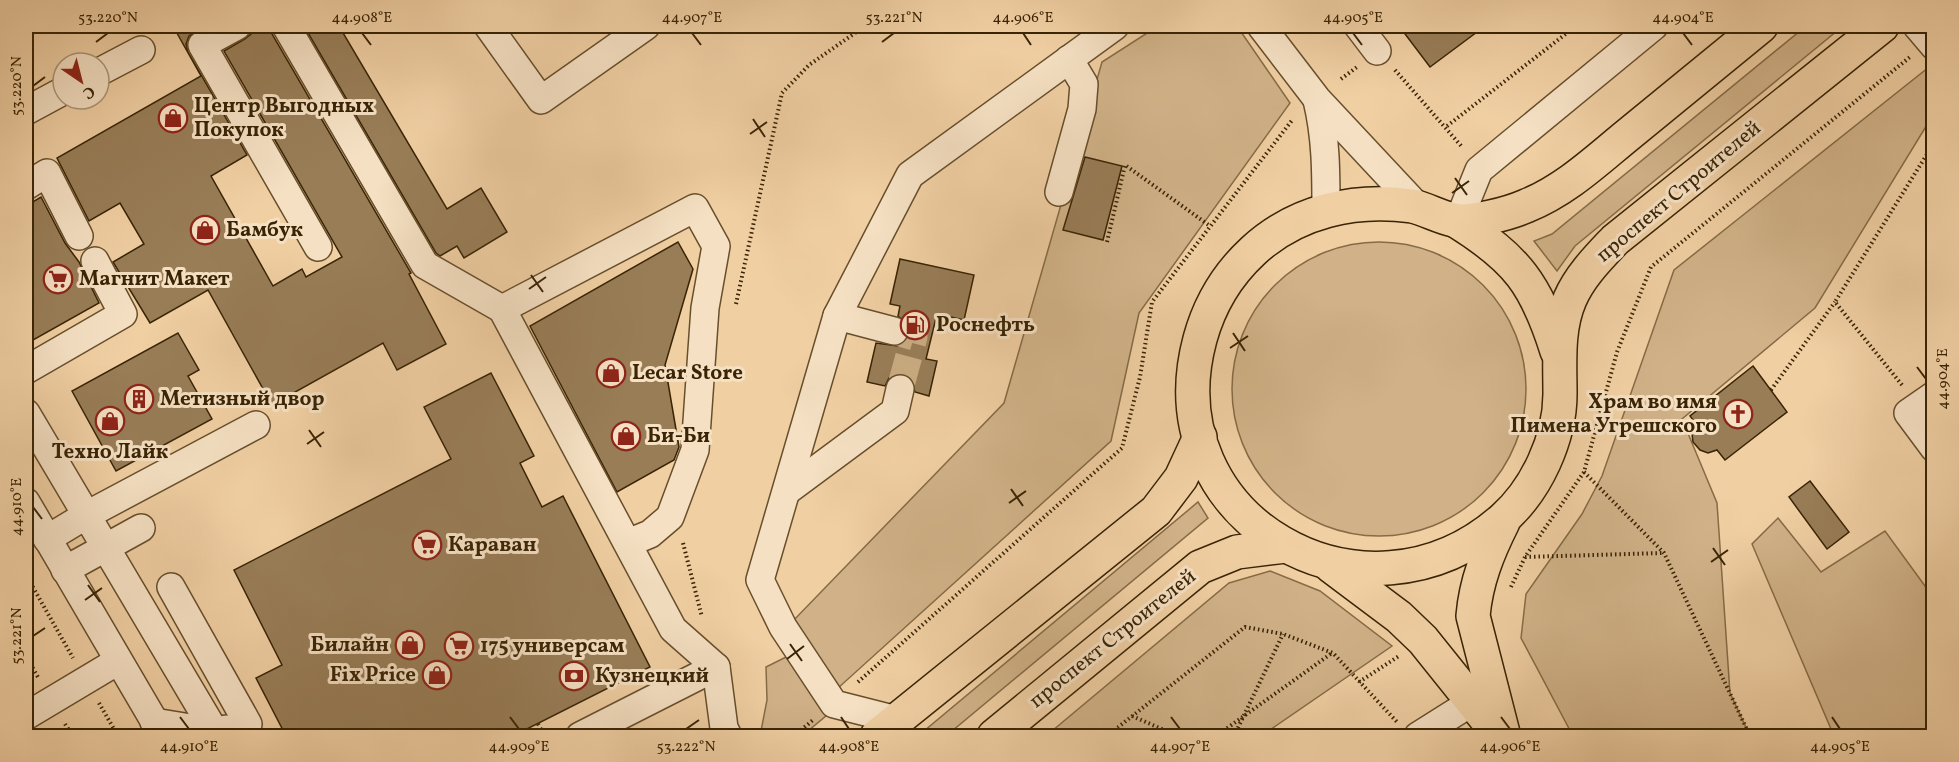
<svg xmlns="http://www.w3.org/2000/svg" width="1959" height="762" viewBox="0 0 1959 762" font-family="Vollkorn,serif">
  <style>
    .green { fill: #d1b288; stroke: #856b46; stroke-width: 1.5 }
    .building { fill: #987d57; stroke: #392405; stroke-width: 1.5 }
    .lines { fill: none; stroke-linecap: round; stroke-linejoin: round }
    .minor-tunnel { stroke: #cbad83; stroke-width: 27; stroke-dasharray: 27 14; stroke-linecap: butt }
    .minor-casing { stroke: #674f2c; stroke-width: 30 }
    .major-casing { stroke: #392405; stroke-width: 36 }
    .path { stroke: #392405; stroke-width: 4; stroke-dasharray: 1.5 3; stroke-linecap: butt }
    .minor { stroke: #f5e0c3; stroke-width: 27 }
    .major { stroke: #f0cfa3; stroke-width: 33 }
    .ticks { fill: none; stroke: #392405; stroke-width: 2 }
    .labels { text-anchor: middle; dominant-baseline: central; stroke-width: 6; stroke-linejoin: round; paint-order: stroke }
    .poi-label { font-size: 21px; font-weight: bold; fill: #392405; stroke: #f5e0c3; text-anchor: start }
    .street-label { font-size: 21px; fill: #392405; stroke: #f5e0c3 }
    .neatline { fill: none; stroke: #392405; stroke-width: 2 }
    .ticks-label { font-size: 15px; text-anchor: middle; fill: #392405 }
  </style>
  <rect width="100%" height="100%" fill="#f0cfa3"/>
  <filter id="stains"><feTurbulence type="fractalNoise" baseFrequency=".00333" numOctaves="4"/><feColorMatrix values="0 0 0 0 .2 0 0 0 0 .09 0 0 0 0 .02 0 0 0 .5 -.17"/></filter>
  <radialGradient id="worn" r=".72"><stop offset=".6" stop-color="#630" stop-opacity="0"/><stop offset="1" stop-color="#630" stop-opacity=".3"/></radialGradient>
  <!-- green -->
  <g class="green">
    <path d="M1158,26H1237L1290,103L1139,313L1111,441L837,689L790,624L1004,403L1102,62Z"/>
    <path d="M1806,26H1843L1575,246L1557,271L1534,241L1552,234Z"/>
    <path d="M1929,67L1933,73V115L1815,308L1682,419L1717,503L1730,693L1750,736H1573L1521,638L1526,594L1582,514L1602,476L1674,270Z"/>
    <circle cx="1379" cy="389" r="147"/>
    <path d="M1198,502L1208,518L946,736H918Z"/>
    <path d="M1778,518L1821,572L1885,531L1933,597V736H1834L1752,544Z"/>
    <path d="M1270,571L1320,591L1392,646L1261,736H1046L1229,583Z"/>
    <path d="M792,654L827,715L802,736H760L767,700L766,667Z"/>
  </g>
  <!-- building -->
  <g class="building">
    <path d="M173,26H205L189,36L186,44L188,52L247,155L211,176L273,286L302,269L306,277L342,257L224,51L245,39L251,34L253,26H270L272,34L411,273L409,274L446,344L397,370L383,343L272,405L208,290L150,323L113,262L144,244L120,203L89,221L57,158L201,76Z"/>
    <path d="M304,26H339L447,209L481,188L507,232L464,258L457,246L440,256L436,253Z"/>
    <path d="M1399,26H1485L1430,67Z"/>
    <path d="M1085,157L1122,166L1103,240L1063,230Z"/>
    <path d="M41,197L65,243L79,262L99,303L26,344V206Z"/>
    <path d="M678,242L693,269L665,365L679,447L674,460L617,492L530,326Z"/>
    <path d="M900,259L974,275L964,320L937,314L926,359L937,361L929,396L915,392L911,378L903,374L889,378L885,386L867,382L876,343L898,346L905,342L909,336V326L898,316L900,306L890,304Z"/>
    <path d="M178,333L199,370L188,376L212,419L116,471L72,391Z"/>
    <path d="M1753,366L1787,412L1725,460L1717,450L1708,453L1700,450L1693,442L1692,434L1697,425L1690,416Z"/>
    <path d="M491,373L534,456L520,463L542,507L563,496L650,667L513,736H286L256,678L282,665L234,570L451,459L424,407Z"/>
    <path d="M1810,481L1849,532L1827,549L1789,497Z"/>
  </g>
  <g class="lines">
    <!-- minor-tunnel -->
    <path class="minor-tunnel" d="M894,331L914,337L900,389"/>
    <!-- minor casing -->
    <g class="minor-casing">
      <g id="minor">
        <path d="M237,26L202,45L318,247"/>
        <path d="M286,26L425,265L502,309L673,629L716,667L724,728L728,736"/>
        <path d="M488,26L541,100L646,26"/>
        <path d="M1261,26L1317,99L1418,207"/>
        <path d="M1358,26L1377,51"/>
        <path d="M1917,26L1934,46"/>
        <path d="M99,72L141,50"/>
        <path d="M1317,100C1326,137 1326,172 1326,210"/>
        <path d="M26,111L63,91"/>
        <path d="M26,186L47,173L79,236"/>
        <path d="M1059,192L1082,109L1084,84L1069,59"/>
        <path d="M1458,222L1479,170L1654,26"/>
        <path d="M502,309L695,208L716,246L705,308L695,450L670,517L650,534L628,543"/>
        <path d="M837,316L894,331"/>
        <path d="M26,370L123,314L95,261"/>
        <path d="M1934,395L1908,413L1934,448"/>
        <path d="M26,413L215,732"/>
        <path d="M787,491L895,411L900,389"/>
        <path d="M26,502L163,736"/>
        <path d="M47,539L85,516L256,425"/>
        <path d="M65,570L141,528"/>
        <path d="M171,587L248,724"/>
        <path d="M26,716L118,661"/>
        <path d="M897,720L834,704L783,627L760,580L837,316L910,175L1115,26"/>
        <path d="M154,722L215,732L226,729"/>
        <path d="M580,736L716,667"/>
        <path d="M1418,736L1472,702"/>
      </g>
    </g>
    <!-- major casing -->
    <g class="major-casing">
      <g id="major">
        <path d="M1761,26C1717,62 1673,98 1629,134C1597,160 1566,190 1526,206C1510,213 1470,224 1454,220C1439,217 1426,209 1412,206C1355,198 1296,211 1253,251C1227,275 1209,306 1200,339C1151,520 1365,641 1503,519C1536,490 1560,439 1560,394C1560,362 1557,329 1570,299C1580,276 1598,258 1615,240L1882,26"/>
        <path d="M1458,222C1517,259 1536,284 1557,351"/>
        <path d="M1331,566L1399,617L1423,640L1500,736"/>
        <path d="M1503,733L1473,616C1476,581 1488,552 1503,522"/>
        <path d="M877,736L1156,511L1181,478L1200,437"/>
        <path d="M994,736L1200,567L1237,552L1286,546"/>
      </g>
    </g>
    <!-- path -->
    <g class="path">
      <path d="M1395,70L1463,148"/>
      <path d="M1341,79L1357,67"/>
      <path d="M1447,126L1576,26"/>
      <path d="M1107,242L1125,165L1210,226"/>
      <path d="M736,304L782,93L809,65L865,26"/>
      <path d="M1902,385L1835,302L1934,143"/>
      <path d="M1771,390L1835,302"/>
      <path d="M1584,472L1664,553L1750,736"/>
      <path d="M683,543L702,617"/>
      <path d="M1525,557L1663,553"/>
      <path d="M26,575L73,658"/>
      <path d="M1511,587L1525,557L1584,472L1617,352L1651,267L1910,57"/>
      <path d="M26,656L39,679"/>
      <path d="M858,682L1122,448L1140,377L1152,302L1293,119"/>
      <path d="M1359,682L1399,656"/>
      <path d="M99,703L118,736"/>
      <path d="M1132,716L1178,736"/>
      <path d="M65,724L73,736"/>
      <path d="M538,724L545,736"/>
      <path d="M794,736L813,720"/>
      <path d="M1107,736L1245,627L1283,634L1333,653L1397,722"/>
      <path d="M1216,736L1332,653"/>
      <path d="M1234,736L1283,634"/>
    </g>
    <!-- minor -->
    <use href="#minor" class="minor"/>
    <!-- major -->
    <use href="#major" class="major"/>
  </g>
  <!-- ticks -->
  <path class="ticks" d="M362,33L371,45M692,33L701,45M1023,33L1031,45M1353,33L1362,45M1683,33L1692,45M96,42L108,33M882,42L894,33M33,86L45,77M753,119L765,137M750,134L767,122M1455,178L1467,195M1452,193L1469,181M531,275L543,292M529,289L546,277M1233,333L1245,351M1230,348L1248,336M1917,367L1926,379M309,430L321,447M307,444L324,432M1011,489L1023,506M1009,503L1026,491M33,507L42,519M1713,548L1725,565M1711,562L1728,550M88,585L100,602M85,600L102,588M33,636L45,628M790,644L802,661M787,659L804,646M180,717L189,729M510,717L519,729M841,717L849,729M1171,717L1180,729M1501,717L1510,729M1832,717L1840,729M686,729L699,720"/>
  <!-- icons -->
  <defs>
    <g id="shop-ring" transform="scale(1.5)"><circle r="9.5" fill="#f5e0c3" stroke="#8f2418" stroke-width="1.5"/><path d="M-5-2.5h2.3a2.7 3.5 0 0 1 5.4 0H5L5.5 6h-11ZM-1.5-2.5h3a1.5 2.3 0 0 0-3 0Z" fill="#8f2418"/></g>
    <g id="supermarket-ring" transform="scale(1.5)"><circle r="9.5" fill="#f5e0c3" stroke="#8f2418" stroke-width="1.5"/><path d="M-6-5.5h2.5l.6 2H6L4.5 2H-2.5L-4.4-4H-6ZM-1.5 3.2a1.3 1.3 0 1 0 .1 0ZM3 3.2a1.3 1.3 0 1 0 .1 0Z" fill="#8f2418"/></g>
    <g id="fuel-ring" transform="scale(1.5)"><circle r="9.5" fill="#f5e0c3" stroke="#8f2418" stroke-width="1.5"/><path d="M-5.5-6h7V0h2V4h1.3V-2.5L3-4.5l.8-.8L6-3V5H2.5V1h-1V6h-7ZM-4.2-4.7v3.2H.2V-4.7Z" fill="#8f2418"/></g>
    <g id="building-ring" transform="scale(1.5)"><circle r="9.5" fill="#f5e0c3" stroke="#8f2418" stroke-width="1.5"/><path d="M-4-6H4V6H1V3H-1V6H-4ZM-2.5-4.3h1.7v1.8h-1.7ZM.8-4.3h1.7v1.8H.8ZM-2.5-1h1.7V.8h-1.7ZM.8-1h1.7V.8H.8Z" fill="#8f2418"/></g>
    <g id="church-ring" transform="scale(1.5)"><circle r="9.5" fill="#f5e0c3" stroke="#8f2418" stroke-width="1.5"/><path d="M-1.2-6h2.4v3.5h3.3v2.4h-3.3V6h-2.4V-.1h-3.3v-2.4h3.3Z" fill="#8f2418"/></g>
    <g id="bank-ring" transform="scale(1.5)"><circle r="9.5" fill="#f5e0c3" stroke="#8f2418" stroke-width="1.5"/><path d="M-6-4H6V4H-6ZM0-2.3a2.3 2.3 0 1 0 0 4.6a2.3 2.3 0 1 0 0-4.6Z" fill="#8f2418"/></g>
  </defs>
  <g fill-rule="evenodd">
    <use href="#shop-ring" x="173" y="118"/>
    <use href="#shop-ring" x="205" y="230"/>
    <use href="#supermarket-ring" x="58" y="279"/>
    <use href="#fuel-ring" x="915" y="325"/>
    <use href="#shop-ring" x="611" y="373"/>
    <use href="#building-ring" x="139" y="399"/>
    <use href="#church-ring" x="1738" y="414"/>
    <use href="#shop-ring" x="110" y="421"/>
    <use href="#shop-ring" x="626" y="436"/>
    <use href="#supermarket-ring" x="427" y="545"/>
    <use href="#shop-ring" x="410" y="645"/>
    <use href="#supermarket-ring" x="459" y="646"/>
    <use href="#shop-ring" x="437" y="675"/>
    <use href="#bank-ring" x="574" y="676"/>
  </g>
  <g class="labels">
    <!-- poi labels -->
    <g class="poi-label">
      <text x="194" y="106">Центр Выгодных<tspan x="194" dy="24">Покупок</tspan></text>
      <text x="226" y="230">Бамбук</text>
      <text x="79" y="279">Магнит Макет</text>
      <text x="936" y="325">Роснефть</text>
      <text x="632" y="373">Lecar Store</text>
      <text x="160" y="399">Метизный двор</text>
      <text x="1717" y="402" text-anchor="end">Храм во имя<tspan x="1717" dy="24">Пимена Угрешского</tspan></text>
      <text x="647" y="436">Би-Би</text>
      <text x="110" y="452" text-anchor="middle">Техно Лайк</text>
      <text x="448" y="545">Караван</text>
      <text x="389" y="645" text-anchor="end">Билайн</text>
      <text x="480" y="646">175 универсам</text>
      <text x="416" y="675" text-anchor="end">Fix Price</text>
      <text x="595" y="676">Кузнецкий</text>
    </g>
    <!-- street labels -->
    <g class="street-label">
      <text transform="translate(1679 192) rotate(-40)">проспект Строителей</text>
      <text transform="translate(1113 639) rotate(-39)">проспект Строителей</text>
    </g>
  </g>
  <!-- margin -->
  <rect width="1959" height="762" fill="none" stroke="#f0cfa3" stroke-width="66"/>
  <!-- north arrow -->
  <g transform="translate(81 81) rotate(145)"><circle r="28" fill="#f5e0c3" stroke="#aa9577" stroke-width="1.5"/>
  <path d="M0-4.5L10 22L0 15L-10 22Z" fill="#8f2418"/>
  <text y="-9" font-size="16" font-weight="bold" text-anchor="middle" fill="#392405">С</text>
  </g>
  <rect x="33" y="33" width="1893" height="696" class="neatline"/>
  <g class="ticks-label">
    <text x="108" y="22">53.220°N</text>
    <text x="362" y="22">44.908°E</text>
    <text x="692" y="22">44.907°E</text>
    <text x="894" y="22">53.221°N</text>
    <text x="1023" y="22">44.906°E</text>
    <text x="1353" y="22">44.905°E</text>
    <text x="1683" y="22">44.904°E</text>
    <text transform="translate(16 86) rotate(-90)" y="5">53.220°N</text>
    <text transform="translate(1942 379) rotate(-90)" y="5">44.904°E</text>
    <text transform="translate(16 507) rotate(-90)" y="5">44.910°E</text>
    <text transform="translate(16 636) rotate(-90)" y="5">53.221°N</text>
    <text x="189" y="751">44.910°E</text>
    <text x="519" y="751">44.909°E</text>
    <text x="686" y="751">53.222°N</text>
    <text x="849" y="751">44.908°E</text>
    <text x="1180" y="751">44.907°E</text>
    <text x="1510" y="751">44.906°E</text>
    <text x="1840" y="751">44.905°E</text>
  </g>
  <rect width="100%" height="100%" filter="url(#stains)"/>
  <rect width="100%" height="100%" fill="url(#worn)"/>
</svg>
